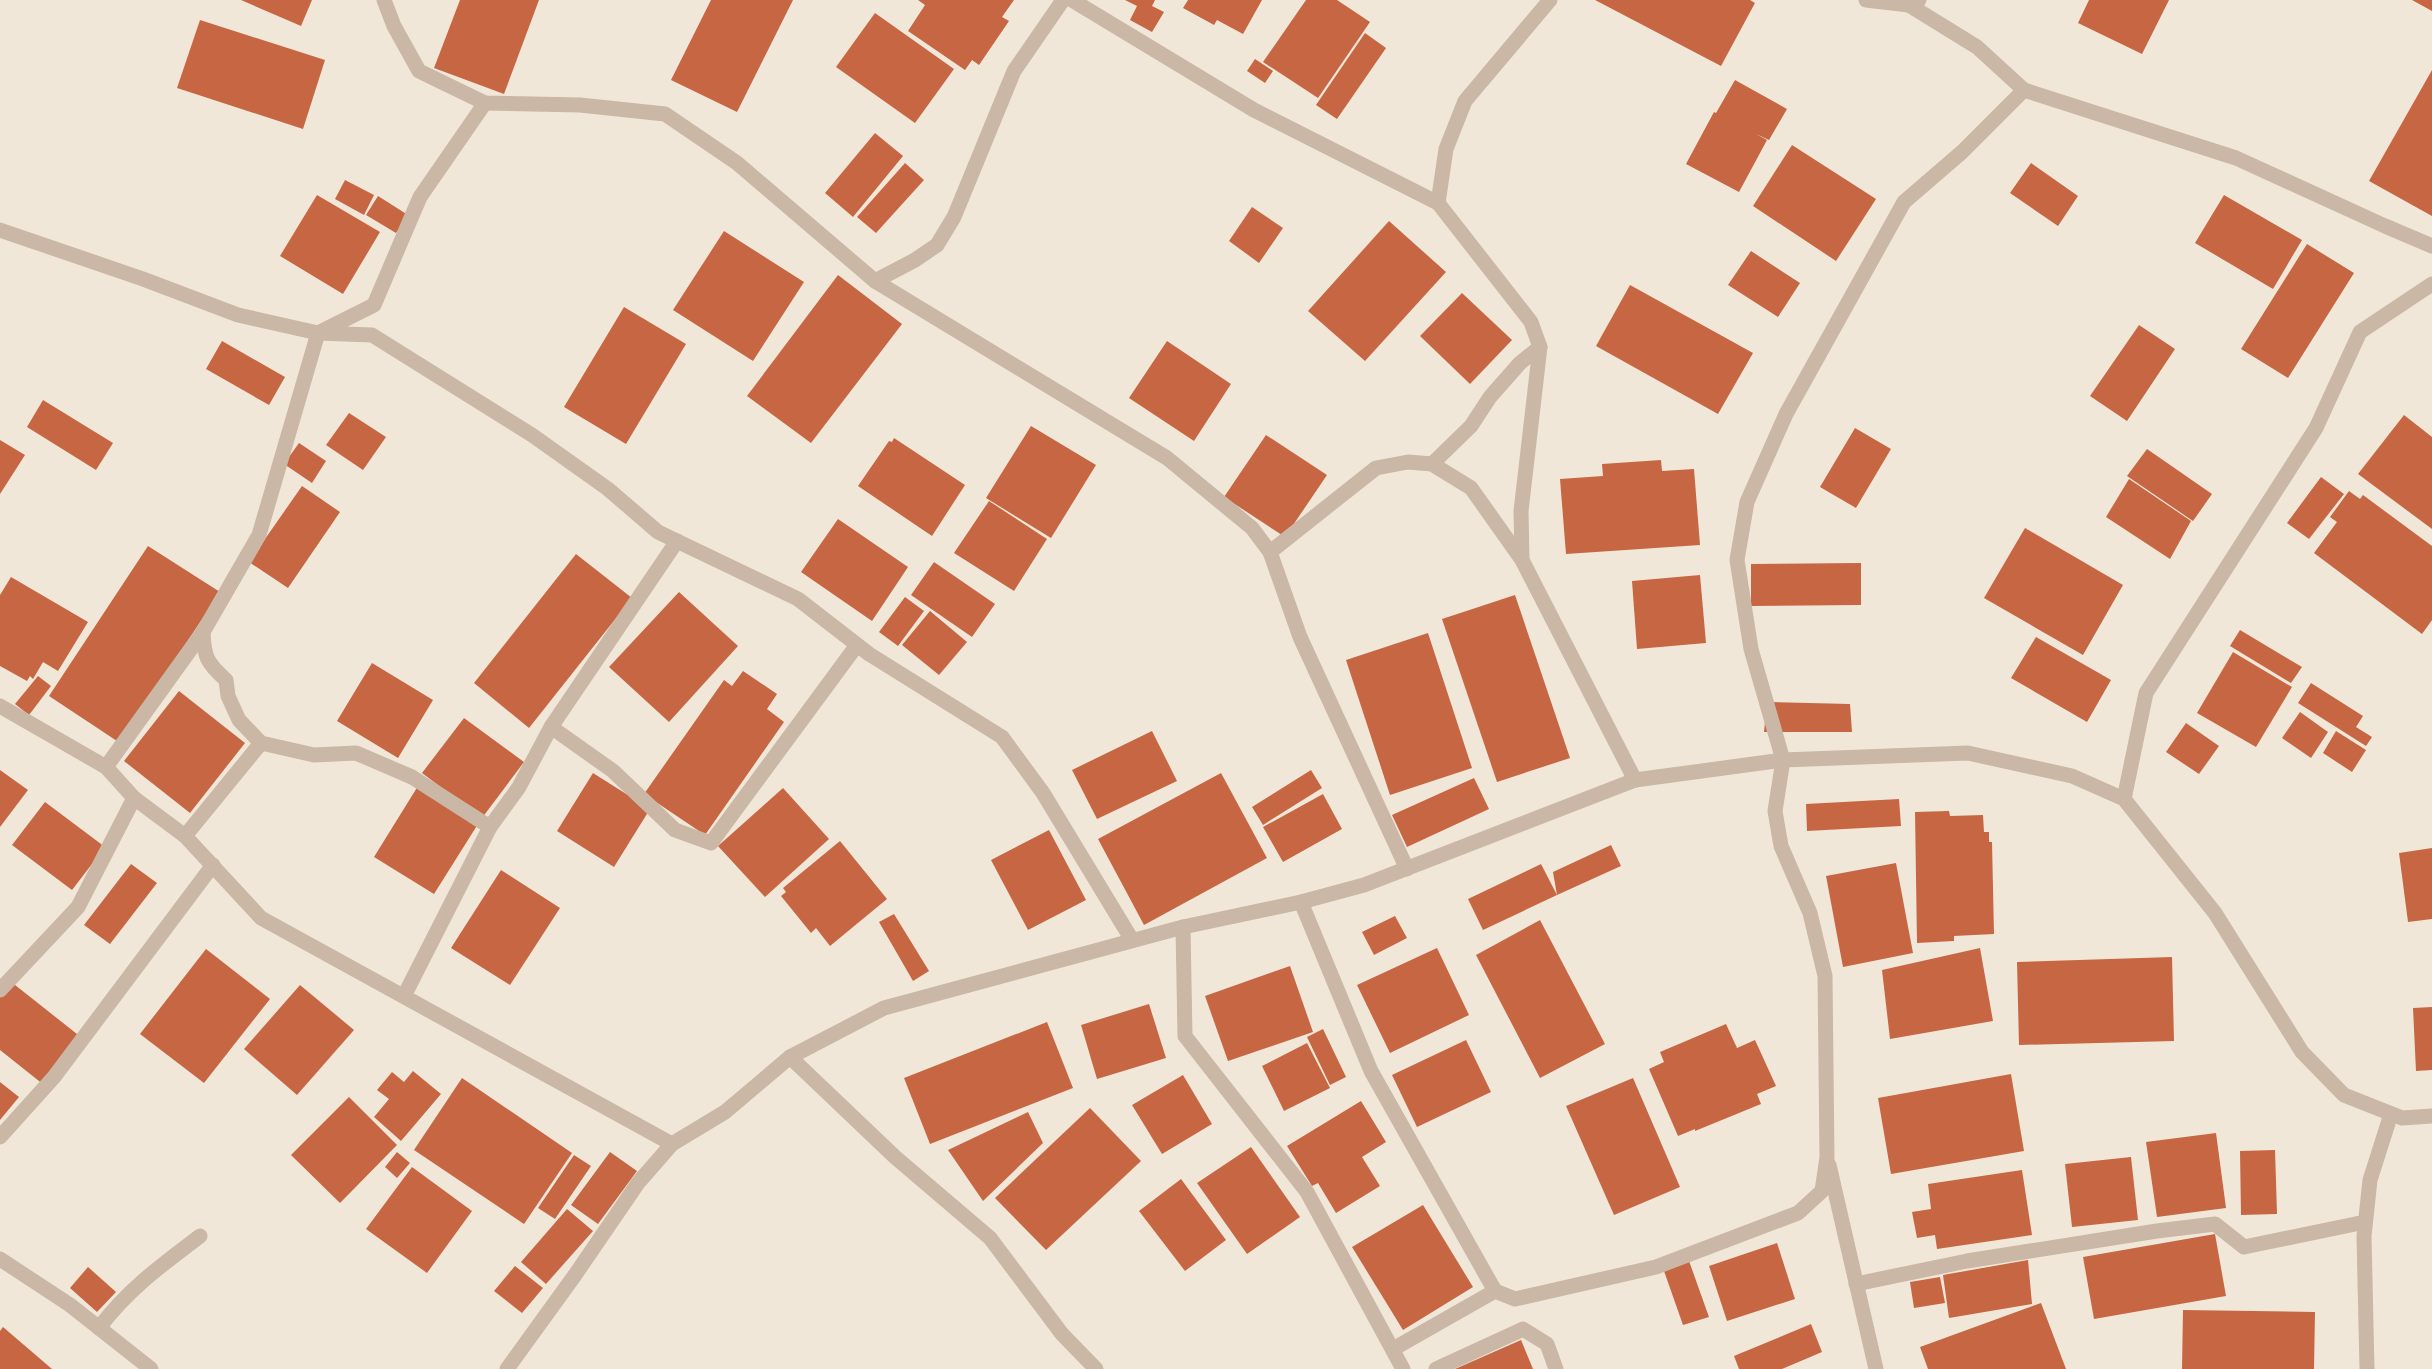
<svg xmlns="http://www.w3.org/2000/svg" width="2432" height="1369" viewBox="0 0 2432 1369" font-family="'Public Sans',sans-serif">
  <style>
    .building { fill: #c76642 }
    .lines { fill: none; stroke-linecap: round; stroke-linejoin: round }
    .minor { stroke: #cab7a5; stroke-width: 15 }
  </style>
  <rect width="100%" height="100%" fill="#f1e7d9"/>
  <!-- building -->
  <g class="building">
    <path d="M241,0H312L301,26Z"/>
    <path d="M460,0H539L504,94L434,68Z"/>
    <path d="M711,0H793L737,112L671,80Z"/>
    <path d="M918,0H1014L1002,17L1009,21L979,65L972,60L965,70L908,31L925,5Z"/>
    <path d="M1125,0H1155L1152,6L1164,12L1152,32L1130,20L1137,6Z"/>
    <path d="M1188,0H1262L1243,34L1217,20L1214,25L1183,8Z"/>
    <path d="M1306,0H1337L1370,22L1318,98L1263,62Z"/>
    <path d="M1595,0H1750L1755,3L1721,66Z"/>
    <path d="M2089,0H2169L2142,54L2078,23Z"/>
    <path d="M2412,0H2432V11Z"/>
    <path d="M875,13L954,69L915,123L836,67Z"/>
    <path d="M200,20L325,60L303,129L177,88Z"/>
    <path d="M1365,33L1386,48L1337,119L1316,105Z"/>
    <path d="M1255,59L1273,71L1265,83L1247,71Z"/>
    <path d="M2432,70V216L2369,181Z"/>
    <path d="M1735,80L1787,109L1769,140L1756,134L1767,140L1739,192L1686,164L1714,112L1716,113Z"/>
    <path d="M875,133L903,156L853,217L825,193Z"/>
    <path d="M1792,145L1876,199L1836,261L1753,206Z"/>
    <path d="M905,163L924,180L876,233L857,217Z"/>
    <path d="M2031,163L2078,196L2058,226L2010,193Z"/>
    <path d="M345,180L374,195L364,215L335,199Z"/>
    <path d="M317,195L380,232L343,294L280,256Z"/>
    <path d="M2224,195L2302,240L2273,289L2195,243Z"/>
    <path d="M378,196L408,215L396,233L366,215Z"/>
    <path d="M1252,207L1283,228L1259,263L1229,241Z"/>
    <path d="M1389,221L1446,272L1365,361L1308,311Z"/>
    <path d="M724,231L804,282L753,361L673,310Z"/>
    <path d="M2307,244L2354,273L2288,378L2241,349Z"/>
    <path d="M1751,251L1800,283L1778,317L1728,285Z"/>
    <path d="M838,275L902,324L811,443L747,396Z"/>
    <path d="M1630,285L1753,353L1718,414L1596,346Z"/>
    <path d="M1462,293L1512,340L1470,384L1420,336Z"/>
    <path d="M624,307L686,344L626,444L564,407Z"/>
    <path d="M2139,325L2175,349L2127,421L2090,396Z"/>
    <path d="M222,341L285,377L269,405L206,369Z"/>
    <path d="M1167,341L1231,384L1194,441L1129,398Z"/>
    <path d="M43,400L113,443L96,470L27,427Z"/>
    <path d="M349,413L386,437L363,470L326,445Z"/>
    <path d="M2404,415L2432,437V529L2358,474Z"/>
    <path d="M1031,426L1096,465L1051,538L986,498Z"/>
    <path d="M1855,428L1891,449L1856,508L1820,487Z"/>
    <path d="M1266,435L1327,475L1285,537L1224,497Z"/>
    <path d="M894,438L965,485L932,536L858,486L889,441L892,442Z"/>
    <path d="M0,440L25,455L0,494Z"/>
    <path d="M299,443L326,461L312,483L284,464Z"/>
    <path d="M2147,449L2212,494L2193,521L2127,476Z"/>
    <path d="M1661,460L1662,471L1694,469L1700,545L1566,554L1560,479L1603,476L1602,464Z"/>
    <path d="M2321,477L2344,494L2309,539L2287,523Z"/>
    <path d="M2129,479L2191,521L2170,559L2106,517Z"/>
    <path d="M302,486L340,512L288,588L249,562Z"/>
    <path d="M2349,491L2360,499L2363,495L2432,546V620L2422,634L2314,553L2337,522L2330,517Z"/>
    <path d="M989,501L1047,539L1014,591L954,553Z"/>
    <path d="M838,519L908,567L872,621L801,572Z"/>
    <path d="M2025,528L2123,585L2083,655L1984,598Z"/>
    <path d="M148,546L220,592L120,743L49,696Z"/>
    <path d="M576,554L632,598L529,728L474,683Z"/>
    <path d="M934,562L995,604L972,637L911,595Z"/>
    <path d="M1861,563V605L1751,606V564Z"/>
    <path d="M1700,575L1706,643L1637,649L1632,581Z"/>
    <path d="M11,577L88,622L58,671L43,662L33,679L30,676L27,681L0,666V595Z"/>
    <path d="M679,592L738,646L669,722L609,667Z"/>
    <path d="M1515,595L1570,758L1497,782L1442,619Z"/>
    <path d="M905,597L924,611L898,646L879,632Z"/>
    <path d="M930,611L967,642L939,675L902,645Z"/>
    <path d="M2240,630L2302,667L2291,683L2230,646Z"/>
    <path d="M1428,633L1472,768L1390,795L1346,660Z"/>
    <path d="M2036,637L2111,680L2087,722L2011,678Z"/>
    <path d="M2233,652L2292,687L2256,747L2197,713Z"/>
    <path d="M372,663L433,700L398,758L337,721Z"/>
    <path d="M743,671L777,694L767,709L784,722L705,835L644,794L724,680L732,686Z"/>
    <path d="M38,676L51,686L29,715L15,704Z"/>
    <path d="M2311,683L2363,716L2356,727L2372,737L2366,746L2298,703Z"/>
    <path d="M179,691L245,743L190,813L124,761Z"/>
    <path d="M1767,702L1850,704L1852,732H1764Z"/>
    <path d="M2300,712L2328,732L2311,758L2282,738Z"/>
    <path d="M464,718L524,762L482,818L422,773Z"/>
    <path d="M2186,723L2219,746L2199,774L2166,752Z"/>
    <path d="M1152,731L1177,781L1097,819L1072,770Z"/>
    <path d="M2336,731L2366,750L2352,772L2323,753Z"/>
    <path d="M0,770L28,790L0,827Z"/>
    <path d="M1311,770L1322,788L1263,825L1252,807Z"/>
    <path d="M593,773L650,809L614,867L557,831Z"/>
    <path d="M1221,773L1267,858L1144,925L1098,839Z"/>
    <path d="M1474,778L1489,809L1407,847L1392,815Z"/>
    <path d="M418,786L478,824L434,894L374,857Z"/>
    <path d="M783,788L829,839L765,897L718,846Z"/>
    <path d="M1323,794L1342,829L1283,862L1263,827Z"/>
    <path d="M1899,799L1901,826L1807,831L1806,804Z"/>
    <path d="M45,802L105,847L72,890L12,845Z"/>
    <path d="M1949,811L1950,816L1983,815L1984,832H1989V842H1992L1994,934L1954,936V941L1917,943L1915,812Z"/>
    <path d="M1049,830L1086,900L1028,930L991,860Z"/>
    <path d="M840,841L887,899L830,946L816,928L811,933L781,896L786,892L783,888Z"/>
    <path d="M1611,845L1621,866L1557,895L1553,872Z"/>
    <path d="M2432,848V919L2408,922L2399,853Z"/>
    <path d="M1896,863L1913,953L1843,967L1826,876Z"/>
    <path d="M131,864L157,883L110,944L84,925Z"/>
    <path d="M1541,864L1557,895L1483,930L1468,899Z"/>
    <path d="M501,870L560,908L510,985L451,948Z"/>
    <path d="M894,914L929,971L913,981L879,922Z"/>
    <path d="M1395,916L1407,938L1374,955L1362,932Z"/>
    <path d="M1540,920L1605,1044L1540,1078L1476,955Z"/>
    <path d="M1437,948L1469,1015L1390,1053L1357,985Z"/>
    <path d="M1980,948L1993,1021L1890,1039L1882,970Z"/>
    <path d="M206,949L270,999L204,1083L140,1034Z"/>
    <path d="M2172,957L2174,1041L2019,1045L2017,962Z"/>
    <path d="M1290,966L1313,1032L1228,1061L1205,996Z"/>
    <path d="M10,981L82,1038L44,1085L0,1050V994Z"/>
    <path d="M300,985L354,1030L297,1095L244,1049Z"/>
    <path d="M1149,1004L1166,1058L1097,1079L1081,1025Z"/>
    <path d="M2432,1007V1070L2416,1071L2413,1008Z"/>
    <path d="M1047,1022L1073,1088L930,1144L904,1078Z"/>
    <path d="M1726,1024L1737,1048L1755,1040L1776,1086L1757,1094L1761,1104L1695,1131V1129L1678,1136L1649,1069L1664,1062L1660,1052Z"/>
    <path d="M1323,1029L1346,1077L1330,1085L1307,1037Z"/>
    <path d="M1466,1040L1491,1092L1417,1127L1392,1075Z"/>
    <path d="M1307,1043L1330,1088L1284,1111L1262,1066Z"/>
    <path d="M413,1071L441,1094L401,1141L374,1117L389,1099L377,1090L392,1072L404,1082Z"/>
    <path d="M2011,1074L2024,1151L1891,1174L1878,1098Z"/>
    <path d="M1183,1075L1212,1124L1162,1154L1132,1105Z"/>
    <path d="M462,1078L572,1153L524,1224L414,1150Z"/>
    <path d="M1633,1078L1680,1187L1614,1215L1566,1106Z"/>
    <path d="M0,1082L19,1097L0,1120Z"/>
    <path d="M349,1097L397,1145L340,1203L291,1155Z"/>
    <path d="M1361,1101L1386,1142L1362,1157L1380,1186L1336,1213L1318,1183L1312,1186L1287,1146Z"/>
    <path d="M1090,1108L1141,1161L1046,1250L995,1198Z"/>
    <path d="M1028,1112L1043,1143L983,1201L948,1150Z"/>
    <path d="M2216,1133L2226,1208L2157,1217L2146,1142Z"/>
    <path d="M1251,1147L1300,1217L1247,1254L1197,1183Z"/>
    <path d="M2275,1150L2277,1214L2241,1215L2240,1151Z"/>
    <path d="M397,1152L410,1163L397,1178L385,1167Z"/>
    <path d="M610,1152L637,1171L598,1224L571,1205Z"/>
    <path d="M574,1155L591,1166L555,1219L538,1208Z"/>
    <path d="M2131,1157L2138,1220L2072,1227L2065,1164Z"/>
    <path d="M412,1167L472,1211L427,1273L366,1229Z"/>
    <path d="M2022,1170L2032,1235L1937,1249L1935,1235L1917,1238L1912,1212L1931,1209L1928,1184Z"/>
    <path d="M1181,1179L1226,1240L1185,1271L1139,1211Z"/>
    <path d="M1423,1205L1473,1287L1403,1330L1352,1247Z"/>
    <path d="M567,1209L593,1231L546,1284L521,1262Z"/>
    <path d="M2215,1234L2226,1296L2094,1319L2083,1257Z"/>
    <path d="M1777,1243L1795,1299L1727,1321L1709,1266Z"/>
    <path d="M2028,1260L2032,1304L1949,1318L1943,1275Z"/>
    <path d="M1689,1261L1709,1317L1683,1325L1664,1271Z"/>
    <path d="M515,1266L543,1288L522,1313L494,1291Z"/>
    <path d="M88,1267L116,1292L97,1312L70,1288Z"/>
    <path d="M1940,1277L1945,1303L1914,1308L1910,1282Z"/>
    <path d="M2041,1303L2066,1369H1928L1920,1347Z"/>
    <path d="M2183,1310L2315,1312L2314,1369H2182Z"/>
    <path d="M1811,1324L1822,1352L1782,1369H1739L1734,1356Z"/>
    <path d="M3,1327L52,1369H0V1331Z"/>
    <path d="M1521,1340L1533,1369H1455Z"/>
  </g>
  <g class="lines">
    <!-- minor -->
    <g class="minor">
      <path d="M384,0L394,26L419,71L485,103L580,105L665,114L737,163L875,281L1167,458L1252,528L1270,552L1300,637L1407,869"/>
      <path d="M1072,0L1254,110L1438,203L1531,322L1540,347L1521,511L1522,560"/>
      <path d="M1866,0L1909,5"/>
      <path d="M1919,0L1909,5L1977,47L2024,90L2236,158L2385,226L2432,246"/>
      <path d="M1438,203L1446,149L1465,101L1550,0"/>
      <path d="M0,230L143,279L238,315L318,333L372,335L532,435L608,489L658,532L798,599L869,654L1002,737L1043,793L1132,940"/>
      <path d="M875,281L915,260L937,245L954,217L1014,71L1063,0"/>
      <path d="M1432,464L1471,426L1490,397L1520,363L1540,347"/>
      <path d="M1270,552L1376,468L1408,462L1432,464L1471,488L1522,560L1635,780"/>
      <path d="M203,632C204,657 207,663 226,680L228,696L239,720L261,743L314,755L356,753L412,777L490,827"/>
      <path d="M0,706L106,767L134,798L185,836L261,918L672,1144"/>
      <path d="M551,727L613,771L675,830L711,843L857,645"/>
      <path d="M106,767L203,632L259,535L318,333L374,305L420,197L485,103"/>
      <path d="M2124,799L2146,693L2316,428L2360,332L2432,284"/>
      <path d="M185,836L261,743"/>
      <path d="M1301,902L1371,1071L1495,1291L1515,1299L1656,1267L1798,1213L1822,1191L1827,1157L1825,976L1810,913L1781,846L1775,811L1783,760L1751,649L1737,560L1747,502L1786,414L1904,202L1962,152L2024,90"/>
      <path d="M1183,927L1185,1036L1307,1192L1403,1369"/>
      <path d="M0,990L78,907L134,798"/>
      <path d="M404,996L490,827L519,787L551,727L677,541"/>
      <path d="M790,1057L895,1157L990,1238L1062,1334L1096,1369"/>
      <path d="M0,1137L54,1077L213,865"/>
      <path d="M1829,1165L1876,1369"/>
      <path d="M0,1259L70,1305L151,1369"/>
      <path d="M1856,1284L1967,1261L2157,1231L2215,1224L2244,1247L2365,1222"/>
      <path d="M99,1328C127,1290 163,1264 200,1236"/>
      <path d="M1393,1349L1495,1291"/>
      <path d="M507,1369L575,1275L638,1183L672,1144L725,1112L790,1057L884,1008L1183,927L1301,902L1364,885L1635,780L1783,760L1968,753L2072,776L2124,799L2215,913L2302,1052L2344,1095L2402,1118L2432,1116"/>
      <path d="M1436,1369L1523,1329L1547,1344L1556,1369"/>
      <path d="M2367,1369L2364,1236L2370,1180L2391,1114"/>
    </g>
  </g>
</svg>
